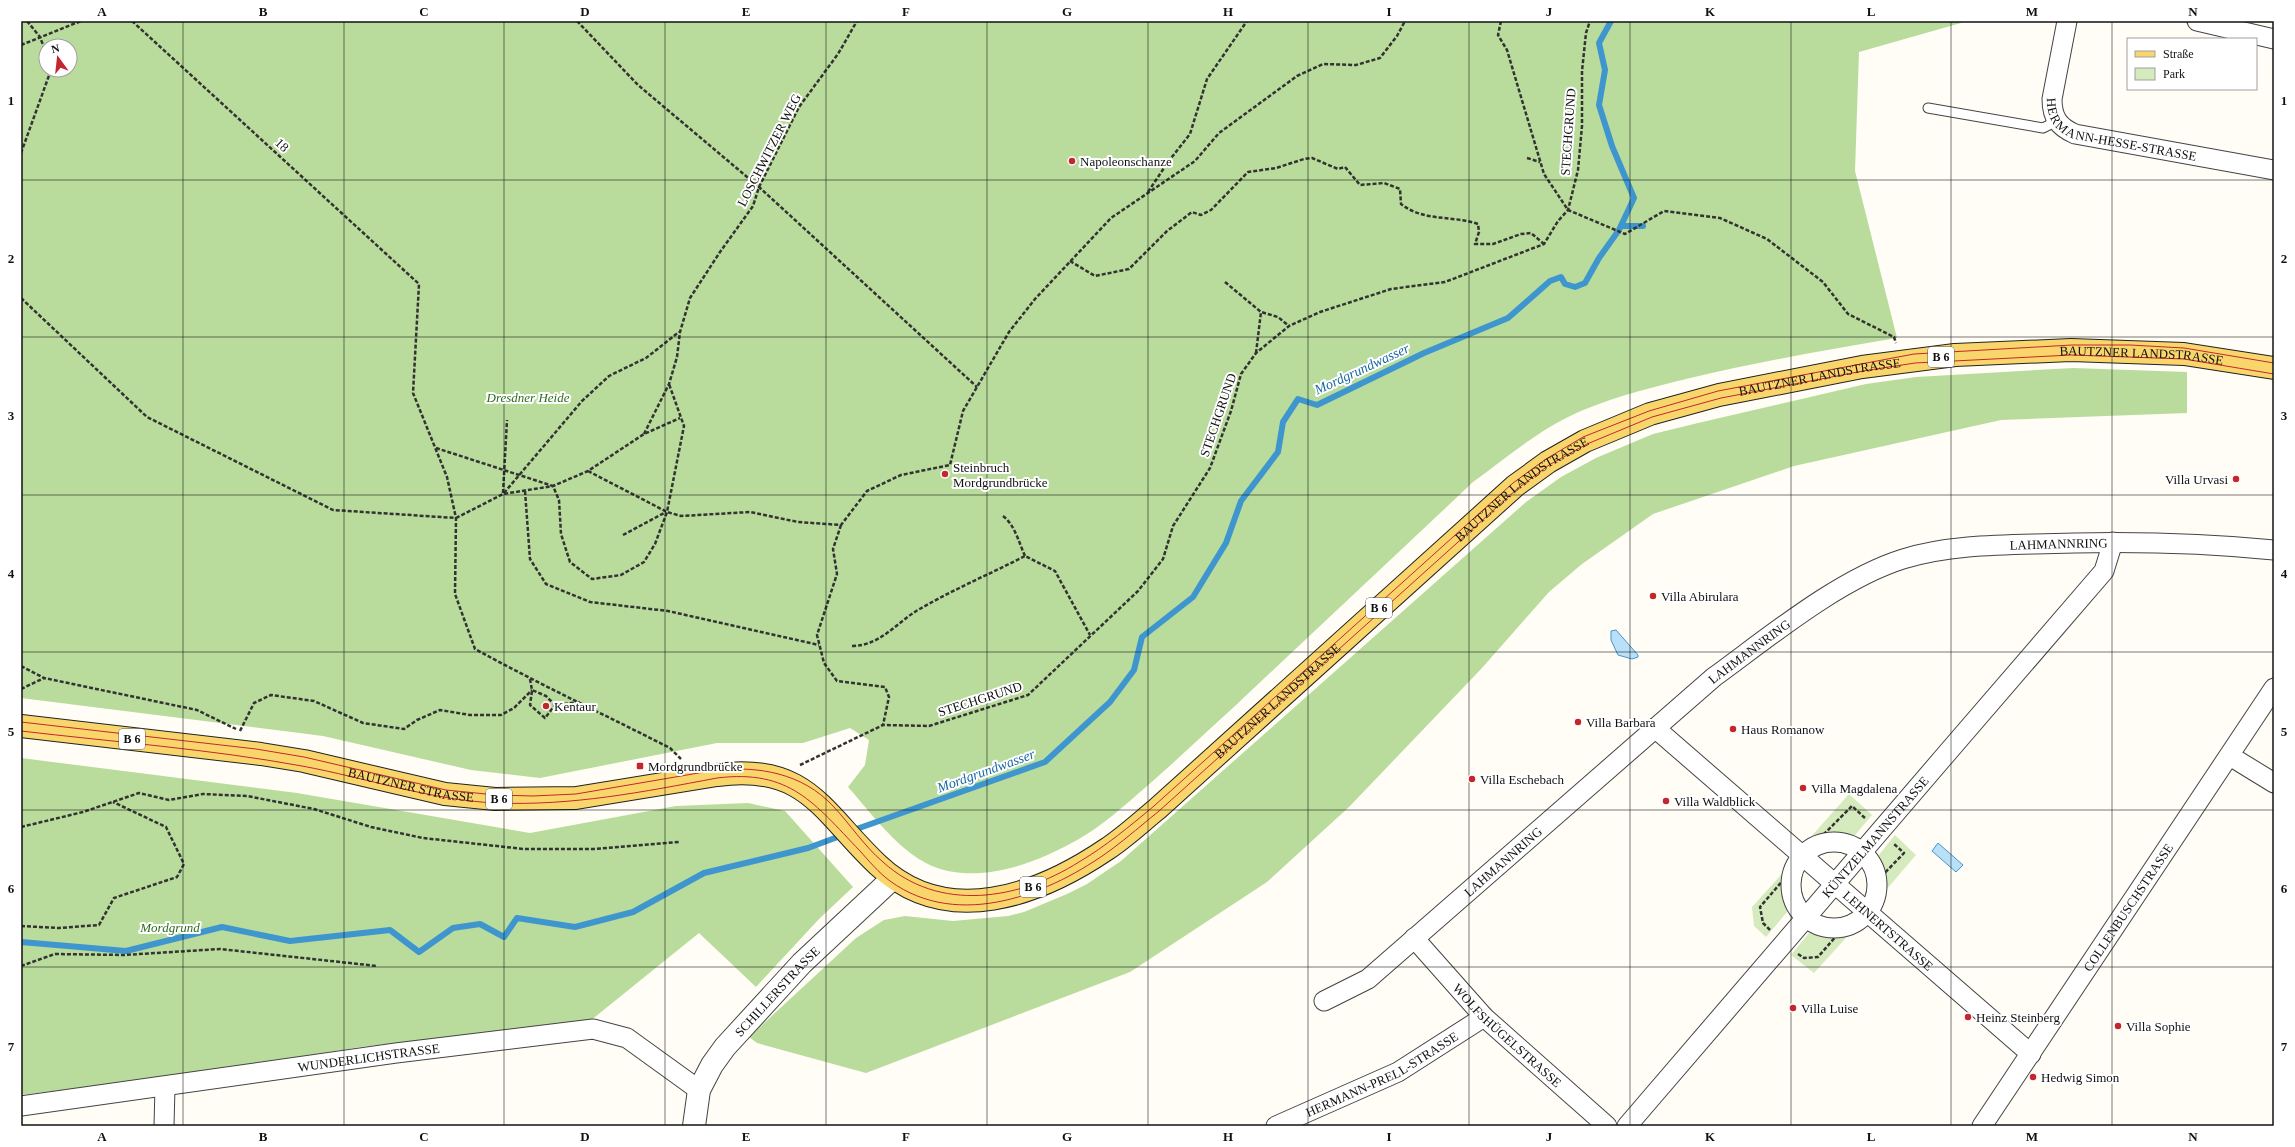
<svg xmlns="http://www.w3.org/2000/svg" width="2295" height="1147" viewBox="0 0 2295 1147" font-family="Georgia,serif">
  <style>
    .green { fill: #d5ebbd }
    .forest { fill: #b9dc9c; fill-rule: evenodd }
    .water { fill: #b9e0f7; stroke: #3f96cf }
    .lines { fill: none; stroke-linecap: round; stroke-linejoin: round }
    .stream { stroke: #3f96cf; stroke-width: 6 }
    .service-casing { stroke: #444; stroke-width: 11 }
    .minor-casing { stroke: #444; stroke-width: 21 }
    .tertiary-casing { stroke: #444; stroke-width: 24 }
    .primary-casing { stroke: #222; stroke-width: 24 }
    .path { stroke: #333; stroke-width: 2.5; stroke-dasharray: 4 2; stroke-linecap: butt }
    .service { stroke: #fff; stroke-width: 9 }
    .minor { stroke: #fff; stroke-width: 19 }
    .tertiary { stroke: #fff; stroke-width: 22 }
    .primary { stroke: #f9d66b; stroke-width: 22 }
    .tram { stroke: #c4262e; stroke-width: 1 }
    .grid { fill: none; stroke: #111; stroke-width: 1; stroke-opacity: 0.55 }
    .poi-dot { fill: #c4262e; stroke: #fff; stroke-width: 1.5 }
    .labels { text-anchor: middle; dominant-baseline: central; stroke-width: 4; stroke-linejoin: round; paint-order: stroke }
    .shield { fill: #fff; stroke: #585858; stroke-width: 1 }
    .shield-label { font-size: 12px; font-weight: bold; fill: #111 }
    .street-label { font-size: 13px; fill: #111; stroke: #fff }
    .poi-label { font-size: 13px; fill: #111; stroke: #fff; text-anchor: start }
    .park-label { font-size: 13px; font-style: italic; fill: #2f6b1f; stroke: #fff }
    .water-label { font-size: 14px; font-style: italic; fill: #1768a6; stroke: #fff }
    .neatline { fill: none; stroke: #111; stroke-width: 1.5 }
    .grid-label { font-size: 13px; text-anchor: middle; font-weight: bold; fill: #111 }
  </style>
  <rect width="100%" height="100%" fill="#fffdf5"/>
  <!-- green -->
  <g class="green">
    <path d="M1849,794L1872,815L1850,841L1829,838L1814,842L1809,839Z"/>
    <path d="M1895,835L1916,855L1880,897V885L1874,861Z"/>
    <path d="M1788,867V894L1793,905L1766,937L1754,926L1752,907Z"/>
    <path d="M1813,928L1824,932L1854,929L1814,973L1791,955Z"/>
  </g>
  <!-- forest -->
  <g class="forest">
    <path d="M21,21H1968L1859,52L1855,171L1897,338C1826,350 1756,362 1686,379C1645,389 1605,399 1568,417C1534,434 1503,460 1473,482C1394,557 1314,631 1235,706C1205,733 1176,761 1146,787C1124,806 1103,825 1079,839C1040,861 993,880 948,871C906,863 875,817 848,787L865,765L869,740L850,728L803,743H717L540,778L471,770L323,736L21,698ZM46,46H70V70H46Z"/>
    <path d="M2073,368L2187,372V413L2001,420L1794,466L1653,514L1582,564L1549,592L1482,668L1349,807L1267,882L1130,972L866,1073L757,1043L749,1037L856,938L884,920L905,916L953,921L1008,916L1024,912L1067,894L1087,884L1121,861L1526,502L1561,477L1596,458L1653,434L1698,423L1866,384L1916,377Z"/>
    <path d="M21,758L297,793L530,833L676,806L748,803L785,811L853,887L819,919L756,987L699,933L590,1021L361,1047L169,1077L21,1095Z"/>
  </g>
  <!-- water -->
  <g class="water">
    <path d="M1616,630L1638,655V657L1632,659L1618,655L1611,640V631Z"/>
    <path d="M1938,843L1963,865L1956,872L1932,851Z"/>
  </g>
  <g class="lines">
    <!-- stream -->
    <g class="stream">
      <path d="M1621,226H1643"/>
      <path d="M851,831L1045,762L1110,702L1134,670L1142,637L1193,597L1226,543L1241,501L1278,452L1283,422L1298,399L1317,405L1424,353L1508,318L1550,281L1561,277L1565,284L1575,287L1585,283L1599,258L1619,230L1634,198L1612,146L1599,105L1605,70L1599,43L1611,21"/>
      <path d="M21,942L126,951L222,927L290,941L390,930L419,952L453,928L480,924L504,937L517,918L575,927L633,912L704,873L808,848L843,835"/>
    </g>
    <!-- service casing -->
    <g class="service-casing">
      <path id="service" d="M1928,108L2043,128L2057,121"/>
    </g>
    <!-- minor casing -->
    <g class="minor-casing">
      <g id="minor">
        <path id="s1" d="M2067,21L2052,99C2052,118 2059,127 2075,134L2274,170"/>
        <path d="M2197,21L2274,39"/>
        <path id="s2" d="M1655,728L2031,1054"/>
        <path d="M2230,756L2274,783"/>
        <circle cx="1834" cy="885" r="43"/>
        <path id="s3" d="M1414,938L1484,1017L1607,1126"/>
        <path id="s4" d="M1324,1001L1368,979L1714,677C1769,637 1839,579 1903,559C1945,546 1992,545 2035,544C2115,541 2195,542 2274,550"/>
        <path id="s5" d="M21,1106L396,1053L593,1029L627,1038L699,1090"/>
        <path d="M164,1126L165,1087"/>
        <path id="s6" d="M1276,1126L1398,1072L1484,1017"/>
        <path id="s7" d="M1627,1126C1785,940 1945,756 2104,571L2113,542"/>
        <path id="s8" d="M1982,1126L2274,688"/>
      </g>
    </g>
    <!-- tertiary casing -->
    <g class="tertiary-casing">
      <g id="tertiary">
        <path id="s9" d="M694,1126L699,1090L712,1065L725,1047L802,963L893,878"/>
      </g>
    </g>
    <!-- primary casing -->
    <g class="primary-casing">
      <g id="primary">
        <path id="s10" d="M21,726L261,754L304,761L445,794L495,799L576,798L717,775C807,763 822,812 878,865C947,930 1039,895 1107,849C1125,837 1141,822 1157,809L1515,486L1548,462L1585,441L1650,414L1719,395L1862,367L1955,355L2071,350L2184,354L2274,368"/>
      </g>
    </g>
    <!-- path -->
    <g class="path">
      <path d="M27,21L40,37L46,53"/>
      <path d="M132,21L419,284L413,393L447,477L456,518L455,594L475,649C539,684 605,715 670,748L681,759"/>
      <path d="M577,21L638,85L759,187L977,387"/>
      <path d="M1501,21L1498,35L1507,50L1544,174L1568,210L1625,234L1664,211L1720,218L1767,239L1823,282L1848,314L1894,337L1896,343"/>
      <path d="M21,45L81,21"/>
      <path d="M21,153L51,70"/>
      <path d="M1527,158L1540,162"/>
      <path d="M1148,192L1168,162L1190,134L1207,79L1247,21"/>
      <path d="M1070,261L1095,276L1129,269L1167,231L1192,212L1201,215L1211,210L1248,172L1276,168L1304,159L1312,158L1338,169L1345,167L1360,185L1384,183L1400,189L1401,204C1424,222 1452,215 1478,224L1479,232L1475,244H1493L1521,234L1531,233L1544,244"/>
      <path d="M1225,282L1261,312L1278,317L1289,326"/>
      <path d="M21,298L147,417L333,510L456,518"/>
      <path d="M1256,353L1261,312"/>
      <path d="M644,434L669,384L677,357L680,332L690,298L720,252L753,206L759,187L799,107L838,54L857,21"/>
      <path d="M436,448L553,486L559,500L561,534L570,562L592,579L621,575L644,562L655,544L667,512L684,426L669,384"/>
      <path d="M588,471L667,512L681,516L750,512L798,522L841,525L867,491L901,475L950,465L963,411L1009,332L1035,299L1111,218L1195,161L1219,133L1297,76L1323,64L1356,65L1380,58L1397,36L1405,21"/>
      <path d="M525,491L530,559L546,584L590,602L668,611L819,645"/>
      <path d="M503,493L507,420"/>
      <path d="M504,493L582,401L609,376L646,358L679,332"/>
      <path d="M1003,516C1015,525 1019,543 1025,556"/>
      <path d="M456,518L503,494L553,486L588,471L644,434L680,418"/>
      <path d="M841,525L833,549L837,574L817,635L824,663L837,681L885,687L889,697L883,725"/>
      <path d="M623,535L666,512"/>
      <path d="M852,646C880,646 896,623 918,610C952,590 990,574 1025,556L1055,571L1090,635"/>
      <path d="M21,666L44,678L197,710L236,729"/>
      <path d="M530,679L532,690L546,696L555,705L581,702"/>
      <path d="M21,689L44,678"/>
      <path d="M532,691L530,705L545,718L555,705"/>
      <path d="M240,731L254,703L271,695L314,701L363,723L404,729L417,720L440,710L470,715H501L514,708L532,690"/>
      <path d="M800,765L883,725L929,726L1028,695L1138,591L1163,559L1173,526L1210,468L1231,411L1241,374L1256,353L1289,326L1320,312L1391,289L1445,282L1544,244L1558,221L1568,210L1578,170L1582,126V71L1586,33L1590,21"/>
      <path d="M21,827L83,812L139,793L169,800L203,794L247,796L314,809L371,827L423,838L524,849H595L679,842"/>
      <path d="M1815,843L1852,806L1866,819"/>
      <path d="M1877,881L1904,853L1894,844"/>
      <path d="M21,926L59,928L99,925L114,898L177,877L184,864L166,827L113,802"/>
      <path d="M1770,930L1763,923L1760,907L1791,871"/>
      <path d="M1798,954L1804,958L1818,957L1844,927"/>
      <path d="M21,966L55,954L124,955L220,949L377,966"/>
    </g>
    <!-- service -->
    <use href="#service" class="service"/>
    <!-- minor -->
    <use href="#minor" class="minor"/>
    <!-- tertiary -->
    <use href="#tertiary" class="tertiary"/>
    <!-- primary -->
    <use href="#primary" class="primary"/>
    <!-- tram -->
    <g class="tram">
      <path d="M21,722L256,749L304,757L446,790L496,795L533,796L576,794L716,770C759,766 802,773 833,806C850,824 864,846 883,862C939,913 1019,900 1079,862C1106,846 1130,826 1154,806L1513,483L1546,459L1583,437L1649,411L1718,391L1914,354L2072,345H2130L2184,348L2274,363"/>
      <path d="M21,731C114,742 209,749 302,766C367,778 430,800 496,803C572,806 643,792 717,778C790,769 814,803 860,851C869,861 879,873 890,881C959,931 1051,894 1112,849C1128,837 1143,824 1159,811L1517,489L1549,465L1587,444L1652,417L1721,398L1863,371L1915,363L2071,355L2184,359L2274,374"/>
    </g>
  </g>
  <!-- grid -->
  <path class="grid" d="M183,21V1126M344,21V1126M504,21V1126M665,21V1126M826,21V1126M987,21V1126M1148,21V1126M1308,21V1126M1469,21V1126M1630,21V1126M1791,21V1126M1951,21V1126M2112,21V1126M21,180H2274M21,337H2274M21,495H2274M21,652H2274M21,810H2274M21,967H2274"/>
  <!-- markers -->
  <g class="poi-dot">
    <circle cx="1072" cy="161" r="4"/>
    <circle cx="945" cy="474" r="4"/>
    <circle cx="2236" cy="479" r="4"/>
    <circle cx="1653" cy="596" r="4"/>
    <circle cx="546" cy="706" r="4"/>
    <circle cx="1578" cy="722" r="4"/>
    <circle cx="1733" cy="729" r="4"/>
    <rect x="636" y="762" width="8" height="8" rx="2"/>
    <circle cx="1472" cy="779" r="4"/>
    <circle cx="1803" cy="788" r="4"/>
    <circle cx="1666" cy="801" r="4"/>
    <circle cx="1793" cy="1008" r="4"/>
    <circle cx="1968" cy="1017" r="4"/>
    <circle cx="2118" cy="1026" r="4"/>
    <circle cx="2033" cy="1077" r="4"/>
  </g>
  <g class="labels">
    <!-- shield labels -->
    <g class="shield">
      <rect x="1928" y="347" width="26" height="20" rx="3"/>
      <rect x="1366" y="598" width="26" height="20" rx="3"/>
      <rect x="119" y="729" width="26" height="20" rx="3"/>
      <rect x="486" y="789" width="26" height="20" rx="3"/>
      <rect x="1020" y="877" width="26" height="20" rx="3"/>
    </g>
    <g class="shield-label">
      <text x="1941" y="357">B 6</text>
      <text x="1379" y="608">B 6</text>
      <text x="132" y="739">B 6</text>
      <text x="499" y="799">B 6</text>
      <text x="1033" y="887">B 6</text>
    </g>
    <!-- street labels -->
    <g class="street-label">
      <text stroke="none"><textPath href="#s1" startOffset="163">HERMANN-HESSE-STRASSE</textPath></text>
      <text transform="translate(1568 132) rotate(-86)">STECHGRUND</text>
      <text transform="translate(282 145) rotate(43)">18</text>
      <text transform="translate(769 150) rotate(-63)">LOSCHWITZER WEG</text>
      <text stroke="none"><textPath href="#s10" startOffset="2347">BAUTZNER LANDSTRASSE</textPath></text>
      <text stroke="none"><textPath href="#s10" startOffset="2023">BAUTZNER LANDSTRASSE</textPath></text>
      <text transform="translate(1218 415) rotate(-71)">STECHGRUND</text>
      <text stroke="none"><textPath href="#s10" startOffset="1699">BAUTZNER LANDSTRASSE</textPath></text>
      <text stroke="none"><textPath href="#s4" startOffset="889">LAHMANNRING</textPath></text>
      <text stroke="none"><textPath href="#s4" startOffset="552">LAHMANNRING</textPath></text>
      <text transform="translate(980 699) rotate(-18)">STECHGRUND</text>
      <text stroke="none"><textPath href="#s10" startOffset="1375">BAUTZNER LANDSTRASSE</textPath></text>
      <text stroke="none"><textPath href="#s10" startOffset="395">BAUTZNER STRASSE</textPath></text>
      <text stroke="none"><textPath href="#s7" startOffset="381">KÜNTZELMANNSTRASSE</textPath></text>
      <text stroke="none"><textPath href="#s4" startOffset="228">LAHMANNRING</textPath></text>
      <text stroke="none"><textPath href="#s8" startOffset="263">COLLENBUSCHSTRASSE</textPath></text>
      <text stroke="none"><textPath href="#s2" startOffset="309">LEHNERTSTRASSE</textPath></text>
      <text stroke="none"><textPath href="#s9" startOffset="163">SCHILLERSTRASSE</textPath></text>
      <text stroke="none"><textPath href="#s3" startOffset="135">WOLFSHÜGELSTRASSE</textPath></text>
      <text stroke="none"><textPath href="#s5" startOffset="351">WUNDERLICHSTRASSE</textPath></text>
      <text stroke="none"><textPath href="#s6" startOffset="118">HERMANN-PRELL-STRASSE</textPath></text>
    </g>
    <!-- poi labels -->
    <g class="poi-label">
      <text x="1080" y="161">Napoleonschanze</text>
      <text x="953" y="467">Steinbruch<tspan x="953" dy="15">Mordgrundbrücke</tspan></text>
      <text x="2228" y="479" text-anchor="end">Villa Urvasi</text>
      <text x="1661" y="596">Villa Abirulara</text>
      <text x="554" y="706">Kentaur</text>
      <text x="1586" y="722">Villa Barbara</text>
      <text x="1741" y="729">Haus Romanow</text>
      <text x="648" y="766">Mordgrundbrücke</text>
      <text x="1480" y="779">Villa Eschebach</text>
      <text x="1811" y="788">Villa Magdalena</text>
      <text x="1674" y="801">Villa Waldblick</text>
      <text x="1801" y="1008">Villa Luise</text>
      <text x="1976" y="1017">Heinz Steinberg</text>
      <text x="2126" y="1026">Villa Sophie</text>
      <text x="2041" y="1077">Hedwig Simon</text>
    </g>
    <!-- park labels -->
    <g class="park-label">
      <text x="528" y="397">Dresdner Heide</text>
      <text x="170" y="927">Mordgrund</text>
    </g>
    <!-- water labels -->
    <g class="water-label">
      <text transform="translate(1362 369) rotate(-25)">Mordgrundwasser</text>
      <text transform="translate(986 771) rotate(-20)">Mordgrundwasser</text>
    </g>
  </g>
  <!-- border -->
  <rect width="2295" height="1147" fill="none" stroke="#ffffff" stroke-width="44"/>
  <!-- legend -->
  <rect x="2127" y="38" width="130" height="52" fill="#ffffff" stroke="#a0a0a0"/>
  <rect x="2135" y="51" width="20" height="6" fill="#f9d66b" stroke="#a0a0a0"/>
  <text x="2163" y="58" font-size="12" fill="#111111">Straße</text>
  <rect x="2135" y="68" width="20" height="12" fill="#d5ebbd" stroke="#a0a0a0"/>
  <text x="2163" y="78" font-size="12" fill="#111111">Park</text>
  <!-- north arrow -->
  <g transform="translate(58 58) rotate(345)"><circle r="19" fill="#ffffff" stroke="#a0a0a0"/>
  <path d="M0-3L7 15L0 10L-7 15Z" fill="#c4262e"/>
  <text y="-6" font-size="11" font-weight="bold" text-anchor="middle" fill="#111111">N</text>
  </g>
  <rect x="22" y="22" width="2251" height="1103" class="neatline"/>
  <g class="grid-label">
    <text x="102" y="16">A</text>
    <text x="263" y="16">B</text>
    <text x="424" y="16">C</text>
    <text x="585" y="16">D</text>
    <text x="746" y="16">E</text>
    <text x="906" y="16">F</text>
    <text x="1067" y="16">G</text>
    <text x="1228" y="16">H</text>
    <text x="1389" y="16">I</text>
    <text x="1549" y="16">J</text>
    <text x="1710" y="16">K</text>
    <text x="1871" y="16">L</text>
    <text x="2032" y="16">M</text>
    <text x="2193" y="16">N</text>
    <text x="11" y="105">1</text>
    <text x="2284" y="105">1</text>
    <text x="11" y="263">2</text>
    <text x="2284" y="263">2</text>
    <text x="11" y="420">3</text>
    <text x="2284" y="420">3</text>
    <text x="11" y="578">4</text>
    <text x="2284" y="578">4</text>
    <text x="11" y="736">5</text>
    <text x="2284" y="736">5</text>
    <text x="11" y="893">6</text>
    <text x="2284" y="893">6</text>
    <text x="11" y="1051">7</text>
    <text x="2284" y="1051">7</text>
    <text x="102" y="1141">A</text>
    <text x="263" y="1141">B</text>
    <text x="424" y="1141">C</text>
    <text x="585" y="1141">D</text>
    <text x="746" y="1141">E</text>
    <text x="906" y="1141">F</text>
    <text x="1067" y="1141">G</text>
    <text x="1228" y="1141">H</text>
    <text x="1389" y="1141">I</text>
    <text x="1549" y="1141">J</text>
    <text x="1710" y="1141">K</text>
    <text x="1871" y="1141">L</text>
    <text x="2032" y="1141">M</text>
    <text x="2193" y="1141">N</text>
  </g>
</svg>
